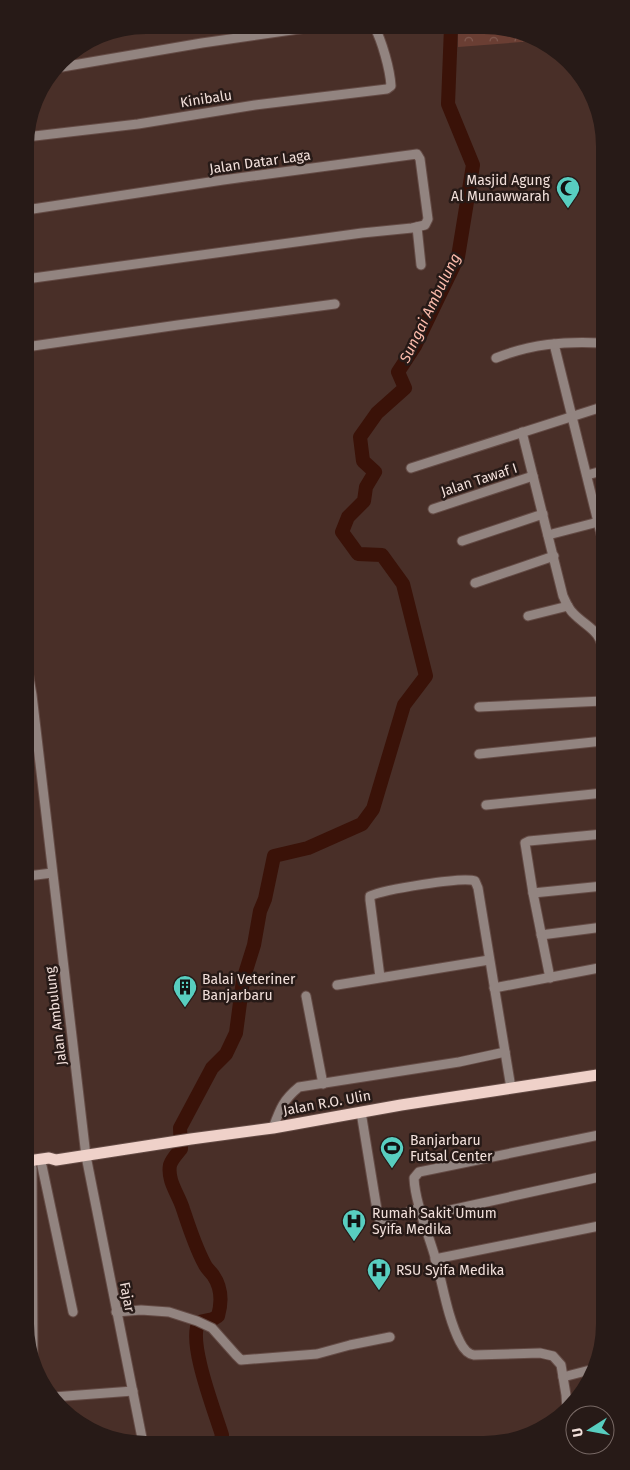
<svg xmlns="http://www.w3.org/2000/svg" width="630" height="1470" viewBox="0 0 630 1470" font-family="'Fira Sans',sans-serif">
  <style>
    .park { fill: url(#park-crowns) }
    .lines { fill: none; stroke-linecap: round; stroke-linejoin: round }
    .river { stroke: #3a1208; stroke-width: 14 }
    .minor-casing { stroke: #644b45; stroke-width: 11 }
    .major-casing { stroke: #644b45; stroke-width: 13 }
    .minor { stroke: #928480; stroke-width: 9 }
    .major { stroke: #efd1c9; stroke-width: 11 }
    .labels { text-anchor: middle; dominant-baseline: central; stroke-width: 5; stroke-linejoin: round; paint-order: stroke }
    .street-label { font-size: 14px; fill: #f2e0db; stroke: #271a17 }
    .poi-label { font-size: 14px; fill: #f2e0db; stroke: #271a17; text-anchor: start }
    .water-label { font-size: 15px; font-style: italic; fill: #fcbcac; stroke: #271a17 }
  </style>
  <defs>
    <pattern id="park-crowns" width="20" height="18" patternUnits="userSpaceOnUse" patternTransform="scale(1.25)"><rect width="20" height="18" fill="#6a3e33"/><path d="M2 6a3 3 0 1 1 6 0M12 15a3 3 0 1 1 6 0" fill="none" stroke="#805a50"/></pattern>
  </defs>
  <rect width="100%" height="100%" fill="#492f28"/>
  <!-- park -->
  <path class="park" d="M458,27H507L534,41L458,47Z"/>
  <g class="lines">
    <!-- river -->
    <path class="river" d="M220,1442L222,1435C215,1412 187,1341 199,1322L213,1319L218,1316C222,1302 222,1288 213,1275C210,1271 206,1268 204,1263C195,1246 189,1227 183,1209C179,1195 167,1181 170,1165C172,1159 177,1154 181,1149L180,1128L212,1068L226,1054L236,1033L243,980L254,945L260,911L265,899L274,856L308,848L362,824L373,809L404,705L426,676L403,584L382,555L358,554L342,532L348,517L364,501L366,487L375,472L363,461L360,437L377,413L405,388L398,372L415,346L458,257L473,165L448,104L451,27"/>
    <!-- minor casing -->
    <g class="minor-casing">
      <g id="minor">
        <path d="M56,68L202,43L320,26"/>
        <path d="M26,137L138,124L255,105L387,89L391,86C390,69 382,41 374,26"/>
        <path d="M26,210L223,180L417,154L420,159L428,219L425,225L412,228L362,233L26,279"/>
        <path d="M417,227L421,265"/>
        <path d="M554,344L602,538"/>
        <path d="M26,347L178,325L335,304"/>
        <path d="M496,358C531,344 564,341 602,343"/>
        <path d="M522,432L563,596C566,602 568,608 573,613C586,627 602,630 603,653"/>
        <path d="M411,468L602,407"/>
        <path d="M587,475L602,471"/>
        <path d="M433,509L533,476"/>
        <path d="M548,535L602,521"/>
        <path d="M462,541L543,514"/>
        <path d="M475,583L554,556"/>
        <path d="M528,616L568,606"/>
        <path d="M27,666L32,695L86,1156L143,1443"/>
        <path d="M479,707L603,701"/>
        <path d="M479,754L603,741"/>
        <path d="M486,805L603,793"/>
        <path d="M28,876L52,873"/>
        <path d="M533,893L603,886"/>
        <path d="M541,935L603,927"/>
        <path d="M380,977L370,900V896C383,890 463,876 475,881L478,888L511,1088"/>
        <path d="M550,978L533,893L525,843L529,841L603,834"/>
        <path d="M337,985L489,960"/>
        <path d="M494,988L604,967"/>
        <path d="M306,996L323,1084"/>
        <path d="M361,1112L378,1216L379,1219L383,1220L420,1208"/>
        <path d="M273,1128C280,1109 283,1100 299,1087L459,1062L505,1052"/>
        <path d="M42,1166L73,1312"/>
        <path d="M32,1168L33,1362"/>
        <path d="M423,1216L604,1176"/>
        <path d="M435,1259L604,1225"/>
        <path d="M116,1312L141,1310L169,1312L197,1321L212,1328L236,1355L241,1360L317,1354L350,1345L390,1337"/>
        <path d="M563,1377L590,1370"/>
        <path d="M53,1397L133,1391"/>
        <path d="M567,1410L566,1395L561,1365L553,1356L540,1353L474,1355C467,1354 463,1348 460,1342C447,1316 443,1285 435,1257C428,1233 415,1202 414,1178L419,1172L604,1134"/>
      </g>
    </g>
    <!-- major casing -->
    <g class="major-casing">
      <path id="major" d="M28,1161L49,1158L56,1160L191,1139L273,1128L401,1105L604,1074"/>
    </g>
    <!-- minor -->
    <use href="#minor" class="minor"/>
    <!-- major -->
    <use href="#major" class="major"/>
  </g>
  <!-- icons -->
  <defs>
    <g id="mosque-pin" transform="scale(1.25)"><path d="M0 17L-7.5 6A9.5 9.5 0 1 1 7.5 6Z" fill="#58cec0" stroke="#271a17"/><path d="M3.5-4.9A6 6 0 1 0 3.5 4.9A5 5 0 1 1 3.5-4.9Z" fill="#111"/></g>
    <g id="building-pin" transform="scale(1.25)"><path d="M0 17L-7.5 6A9.5 9.5 0 1 1 7.5 6Z" fill="#58cec0" stroke="#271a17"/><path d="M-4-6H4V6H1V3H-1V6H-4ZM-2.5-4.3h1.7v1.8h-1.7ZM.8-4.3h1.7v1.8H.8ZM-2.5-1h1.7V.8h-1.7ZM.8-1h1.7V.8H.8Z" fill="#111"/></g>
    <g id="stadium-pin" transform="scale(1.25)"><path d="M0 17L-7.5 6A9.5 9.5 0 1 1 7.5 6Z" fill="#58cec0" stroke="#271a17"/><path d="M0-5a6.5 5 0 1 0 0 10a6.5 5 0 1 0 0-10ZM-3.5-1.8h7v3.6h-7Z" fill="#111"/></g>
    <g id="hospital-pin" transform="scale(1.25)"><path d="M0 17L-7.5 6A9.5 9.5 0 1 1 7.5 6Z" fill="#58cec0" stroke="#271a17"/><path d="M-5-5h3v3.5h4V-5h3V5h-3V1.5h-4V5h-3Z" fill="#111"/></g>
  </defs>
  <g fill-rule="evenodd">
    <use href="#mosque-pin" x="568" y="188"/>
    <use href="#building-pin" x="185" y="987"/>
    <use href="#stadium-pin" x="392" y="1148"/>
    <use href="#hospital-pin" x="354" y="1221"/>
    <use href="#hospital-pin" x="379" y="1270"/>
  </g>
  <g class="labels">
    <!-- street labels -->
    <g class="street-label">
      <text transform="translate(206 99) rotate(-9)">Kinibalu</text>
      <text transform="translate(260 162) rotate(-8)">Jalan Datar Laga</text>
      <text transform="translate(479 480) rotate(-18)">Jalan Tawaf I</text>
      <text transform="translate(56 1016) rotate(-97)">Jalan Ambulung</text>
      <text transform="translate(327 1103) rotate(-10)">Jalan R.O. Ulin</text>
      <text transform="translate(127 1297) rotate(79)">Fajar</text>
    </g>
    <!-- poi labels -->
    <g class="poi-label">
      <text x="550" y="180" text-anchor="end">Masjid Agung<tspan x="550" dy="16">Al Munawwarah</tspan></text>
      <text x="202" y="979">Balai Veteriner<tspan x="202" dy="16">Banjarbaru</tspan></text>
      <text x="410" y="1140">Banjarbaru<tspan x="410" dy="16">Futsal Center</tspan></text>
      <text x="372" y="1213">Rumah Sakit Umum<tspan x="372" dy="16">Syifa Medika</tspan></text>
      <text x="396" y="1270">RSU Syifa Medika</text>
    </g>
    <!-- water labels -->
    <g class="water-label">
      <text transform="translate(430 308) rotate(-64)">Sungai Ambulung</text>
    </g>
  </g>
  <!-- crop -->
  <path d="M0 0H630V1470H0ZM146 34H484A112 112 0 0 1 596 146V1324A112 112 0 0 1 484 1436H146A112 112 0 0 1 34 1324V146A112 112 0 0 1 146 34Z" fill="#271a17" fill-rule="evenodd"/>
  <!-- north arrow -->
  <g transform="translate(590 1430) rotate(259)"><circle r="24" fill="#271a17" stroke="#786965"/>
  <path d="M0-4L9 19L0 12L-9 19Z" fill="#58cec0"/>
  <text y="-8" font-size="14" font-weight="bold" text-anchor="middle" fill="#f2e0db">U</text>
  </g>
</svg>
